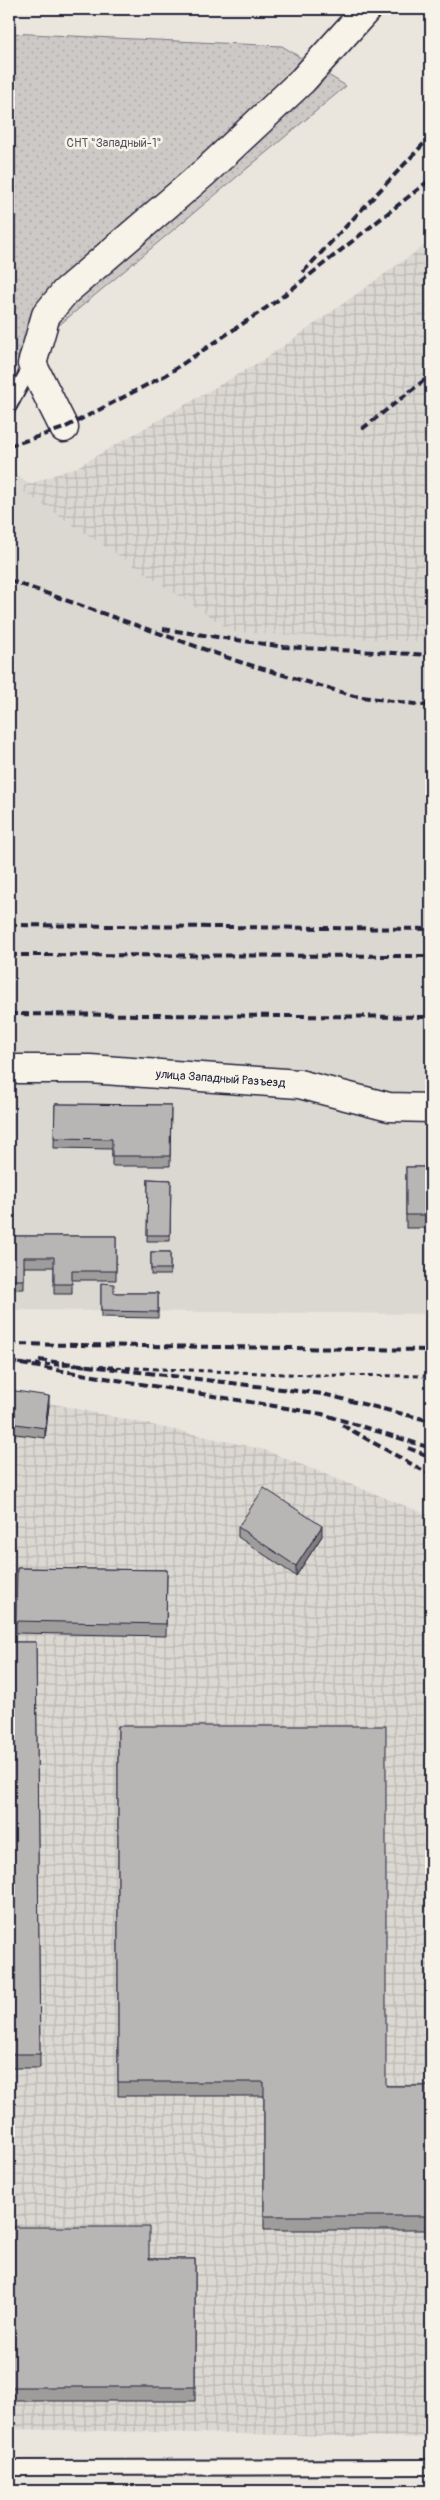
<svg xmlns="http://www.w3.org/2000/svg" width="440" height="2500" viewBox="0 0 440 2500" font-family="Pangolin,sans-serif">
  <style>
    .built { fill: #dbd8d2 }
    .industrial { fill: url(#industrial-grid) }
    .grass { fill: url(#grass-dots); stroke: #787680 }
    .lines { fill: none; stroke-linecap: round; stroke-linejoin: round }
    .service-casing { stroke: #22223b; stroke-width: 18 }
    .minor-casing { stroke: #22223b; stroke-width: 31 }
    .path { stroke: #22223b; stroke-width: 3; stroke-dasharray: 5 4; stroke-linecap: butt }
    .service { stroke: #f7f3e8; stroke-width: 14 }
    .minor { stroke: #f7f3e8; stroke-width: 28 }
    .rail { stroke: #22223b; stroke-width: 4; stroke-dasharray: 8 4; stroke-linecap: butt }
    .wall { fill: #9e9d9c; stroke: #22223b }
    .shaded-wall { fill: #817f7f; stroke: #22223b }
    .building { fill: #b8b6b5; stroke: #22223b }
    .labels { text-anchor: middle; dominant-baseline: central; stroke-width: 5; stroke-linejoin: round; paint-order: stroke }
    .park-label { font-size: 12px; fill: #555465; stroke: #f7f3e8 }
    .street-label { font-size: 12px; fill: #22223b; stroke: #f7f3e8 }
  </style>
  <defs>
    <pattern id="industrial-grid" width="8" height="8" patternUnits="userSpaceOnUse" patternTransform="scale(1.25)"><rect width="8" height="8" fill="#dbd8d2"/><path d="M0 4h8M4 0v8" fill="none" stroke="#bcb9b5"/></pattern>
    <pattern id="grass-dots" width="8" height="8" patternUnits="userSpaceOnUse" patternTransform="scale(1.25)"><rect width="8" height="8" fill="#cdc9c6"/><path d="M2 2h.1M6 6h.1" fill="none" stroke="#b0acab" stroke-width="1.8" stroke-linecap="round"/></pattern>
  </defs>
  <rect width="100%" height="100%" fill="#eae6de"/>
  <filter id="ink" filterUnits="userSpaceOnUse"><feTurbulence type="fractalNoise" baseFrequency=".02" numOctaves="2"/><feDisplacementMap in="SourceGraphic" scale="10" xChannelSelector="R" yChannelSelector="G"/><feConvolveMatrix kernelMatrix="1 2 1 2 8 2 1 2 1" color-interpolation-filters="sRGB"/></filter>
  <g filter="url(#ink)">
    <!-- built -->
    <path class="built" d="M9,470L257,629L431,636V1314L9,1310Z"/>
    <!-- industrial -->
    <g class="industrial">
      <path d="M431,241V642L233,632L18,488L77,467L268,357Z"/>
      <path d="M9,1394L262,1449L431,1516V2438L9,2429Z"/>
      <path d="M9,2488L431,2490V2491H9Z"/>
    </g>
    <!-- grass -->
    <path class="grass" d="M9,33L282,46L346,86L22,356L9,358Z"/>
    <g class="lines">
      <!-- service casing -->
      <g class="service-casing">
        <g id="service">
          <path d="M9,406L32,364"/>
          <path d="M9,2468L431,2467"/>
        </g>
      </g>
      <!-- minor casing -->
      <g class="minor-casing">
        <g id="minor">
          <path d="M64,428L32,364L46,315L65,292L204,173L303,80L367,9"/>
          <path id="s1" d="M9,1069H90L299,1084L389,1107L431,1108"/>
        </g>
      </g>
      <!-- path -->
      <path class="path" d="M9,1363L312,1375L431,1376"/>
      <!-- service -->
      <use href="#service" class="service"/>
      <!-- minor -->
      <use href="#minor" class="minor"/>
      <!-- rail -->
      <g class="rail">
        <path d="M303,272L431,136"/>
        <path d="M362,429L431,375"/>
        <path d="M9,446L64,428L166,375L278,300L431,179"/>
        <path d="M9,580L240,662L354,696L431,706"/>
        <path d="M163,629L284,647L431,655"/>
        <path d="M9,925L431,929"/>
        <path d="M9,955L431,956"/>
        <path d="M9,1014L431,1017"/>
        <path d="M9,1344L431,1350"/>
        <path d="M39,1360L323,1394L431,1421"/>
        <path d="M9,1362L322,1414L431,1448"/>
        <path d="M342,1425L431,1475"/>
        <path d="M408,1448L431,1457"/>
      </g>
    </g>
    <!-- wall -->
    <g class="wall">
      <path d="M55,1104L171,1105L170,1166H112V1149L54,1148Z"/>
      <rect x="406" y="1167" width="25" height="61"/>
      <path d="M148,1179L171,1180L170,1241H147Z"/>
      <path d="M9,1236H116V1280H72V1294H54V1267H24V1289H9Z"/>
      <rect x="151" y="1252" width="19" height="23"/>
      <path d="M101,1283L114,1293H158V1318L101,1317Z"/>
      <path d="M9,1390L49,1405L45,1438L9,1433Z"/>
      <path d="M238,1527L322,1536L296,1576L238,1537Z"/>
      <path d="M17,1568L167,1570L166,1636L16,1633Z"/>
      <path d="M9,1642H36L40,2068H9Z"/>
      <path d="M118,1726L386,2086H429V2230H264V2096H118Z"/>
      <path d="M9,2227L149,2259H195V2401H9Z"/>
    </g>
    <!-- shaded-wall -->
    <g class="shaded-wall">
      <path d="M49,1396V1405L45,1438V1428Z"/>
      <path d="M322,1526V1536L296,1576V1566Z"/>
    </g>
    <!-- building -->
    <g class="building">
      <path d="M55,1104L171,1105L170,1156H112V1139L54,1138Z"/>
      <rect x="406" y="1167" width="25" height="48"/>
      <path d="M148,1179L171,1180L170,1235H147Z"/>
      <path d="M9,1236H116V1271H72V1284H54V1257H24V1280H9Z"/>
      <rect x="151" y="1252" width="19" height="17"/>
      <path d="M101,1283L114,1284V1293H158V1312L101,1311Z"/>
      <path d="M9,1390L49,1396L45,1428L9,1423Z"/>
      <path d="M264,1488L322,1526L296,1566L238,1527Z"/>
      <path d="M17,1568L167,1570L166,1624L16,1621Z"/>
      <path d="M9,1642H36L40,2054H9Z"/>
      <path d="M118,1726H386V2086H429V2216H264V2082H118Z"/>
      <path d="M9,2227H149V2259H195V2387H9Z"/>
    </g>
  </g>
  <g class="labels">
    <!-- park labels -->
    <g class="park-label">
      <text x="114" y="143">СНТ "Западный-1"</text>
    </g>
    <!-- street labels -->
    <g class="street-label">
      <text stroke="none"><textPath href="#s1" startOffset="212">улица Западный Разъезд</textPath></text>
    </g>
  </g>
  <!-- margin -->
  <rect width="440" height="2500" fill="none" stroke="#f7f3e8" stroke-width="30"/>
  <rect x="15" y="15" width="410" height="2470" fill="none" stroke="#22223b" stroke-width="2" filter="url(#ink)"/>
</svg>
